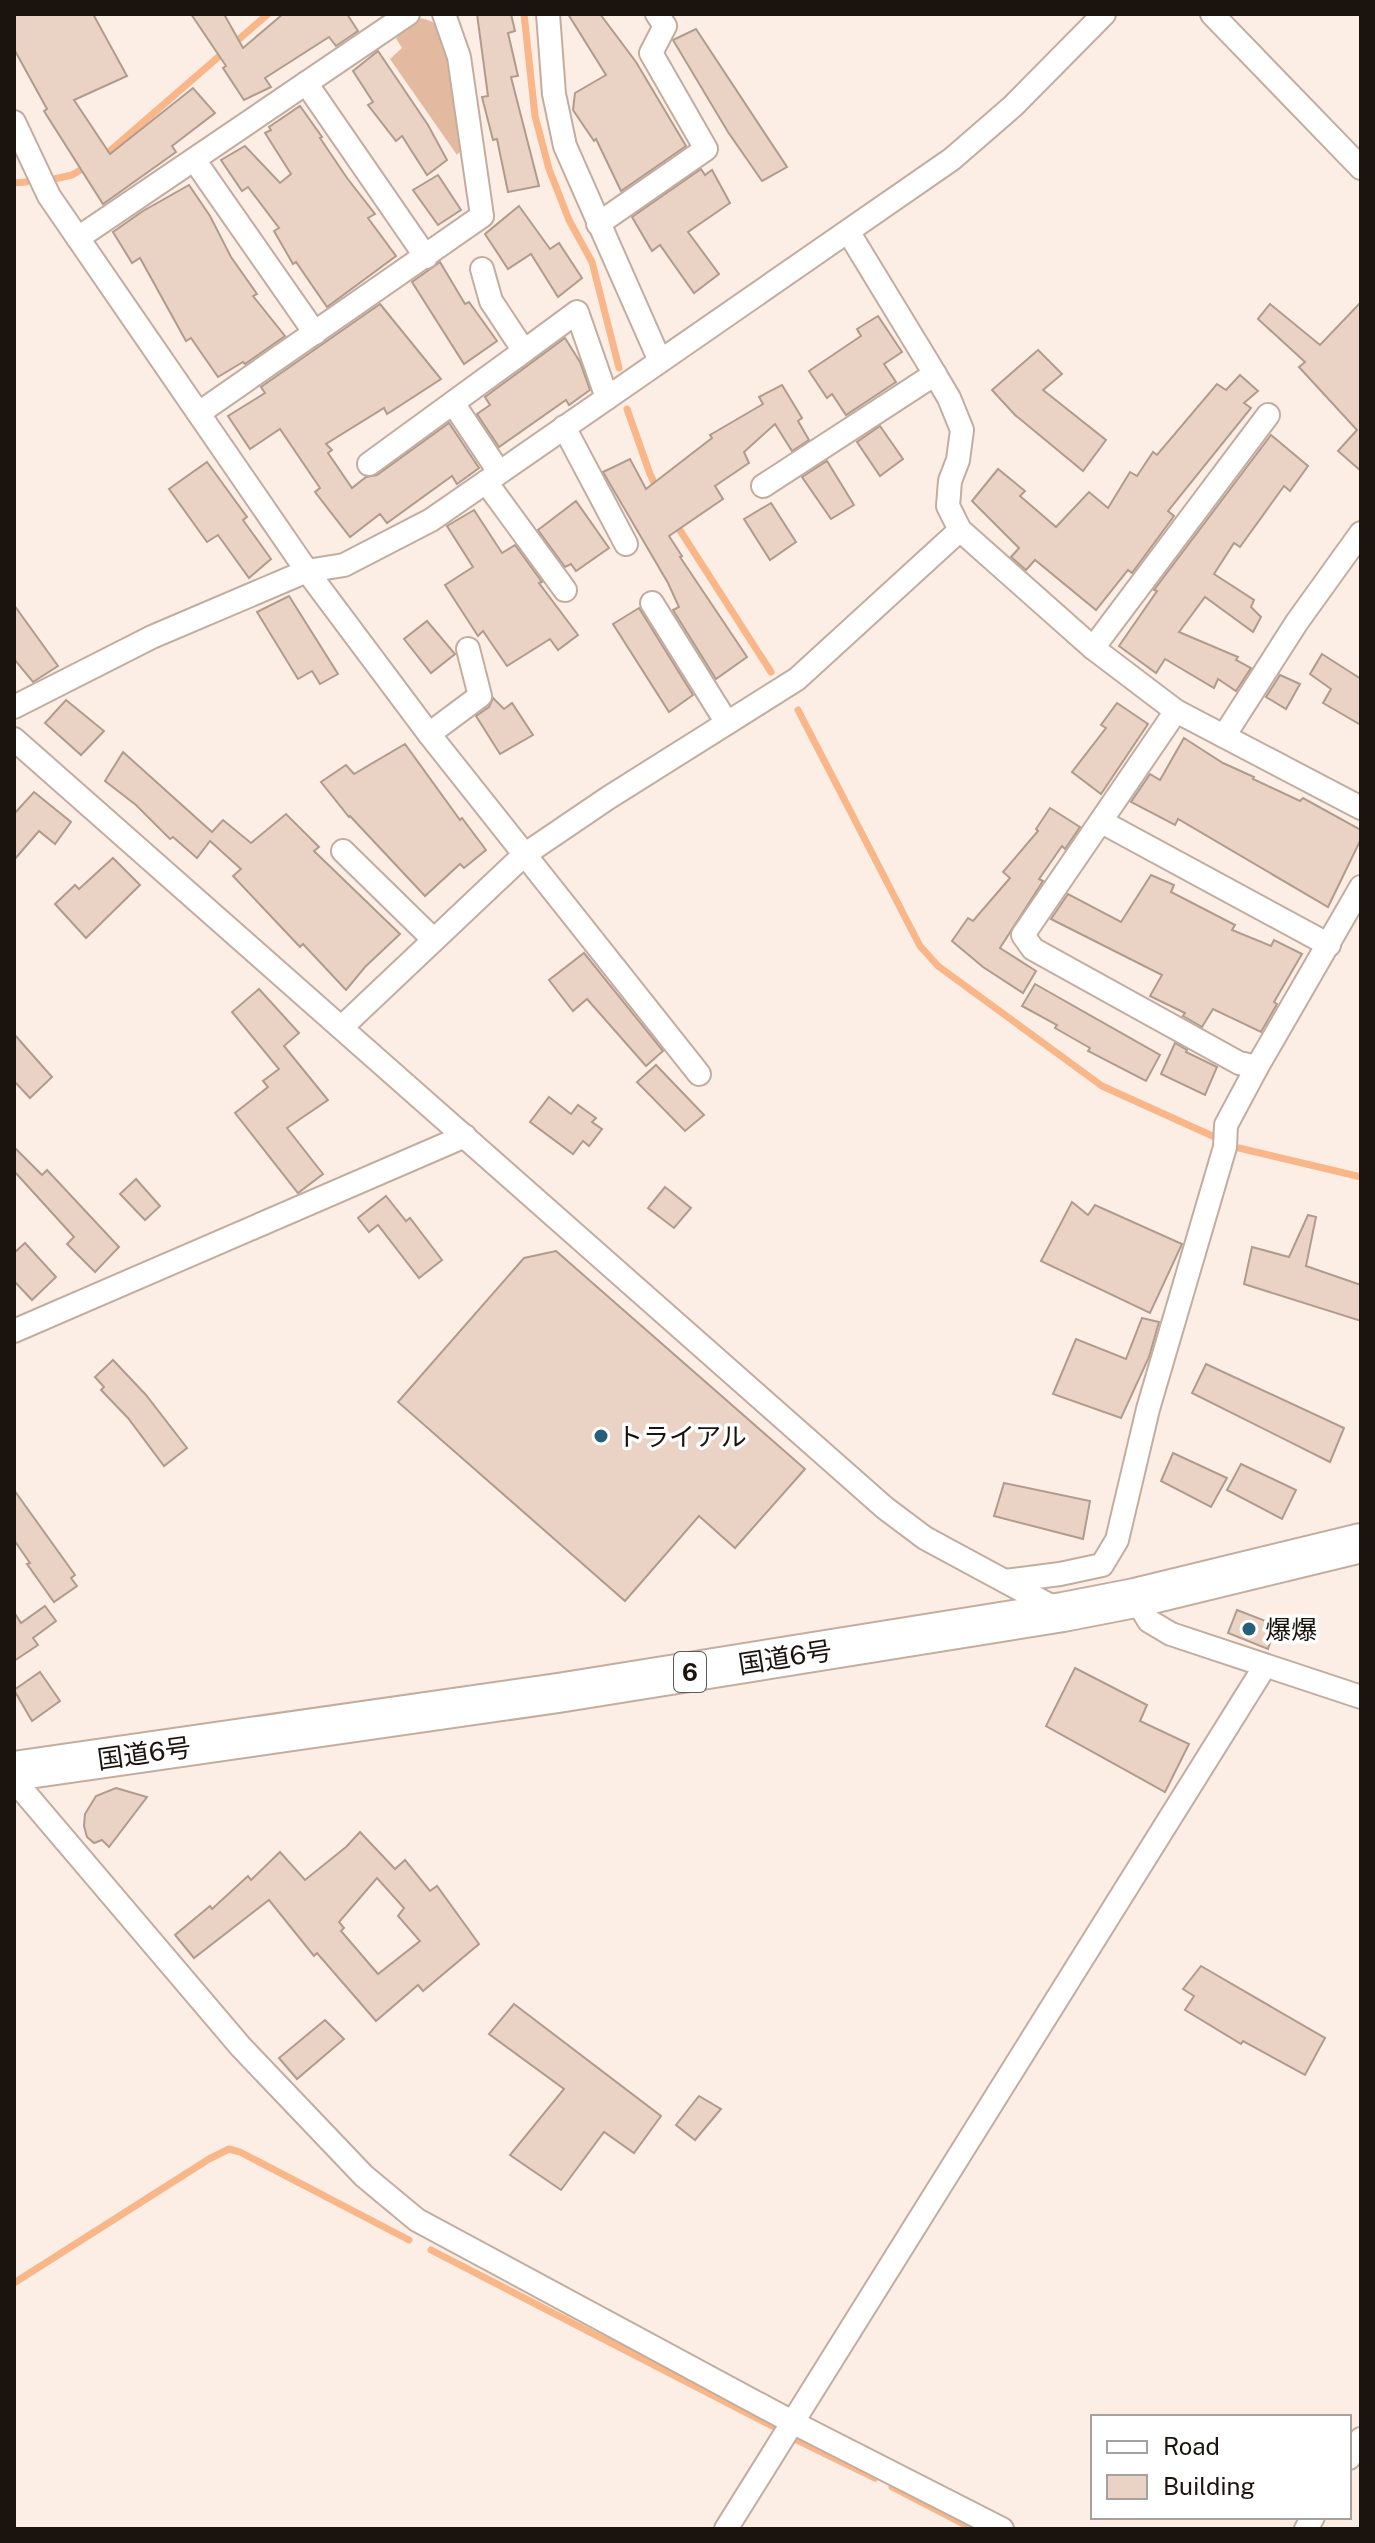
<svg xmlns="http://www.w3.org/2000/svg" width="1375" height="2543" viewBox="0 0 1375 2543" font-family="'Public Sans','Noto Sans JP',sans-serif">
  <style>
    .green { fill: #e3ba9f }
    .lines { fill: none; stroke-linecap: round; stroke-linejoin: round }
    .stream { stroke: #f8b689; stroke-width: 7 }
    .building { fill: #ead3c4; stroke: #b09b8c; stroke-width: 2; fill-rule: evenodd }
    .minor-casing { stroke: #c3ad9f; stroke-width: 26 }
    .trunk-casing { stroke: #c3ad9f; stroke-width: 42 }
    .minor { stroke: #fff; stroke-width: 22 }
    .trunk { stroke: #fff; stroke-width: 38 }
    .poi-dot { fill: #275f79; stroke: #fff; stroke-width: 3 }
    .labels { text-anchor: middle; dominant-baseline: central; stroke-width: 7; stroke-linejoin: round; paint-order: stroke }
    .shield { fill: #fff; stroke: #5f5a56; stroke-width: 2 }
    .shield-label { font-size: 24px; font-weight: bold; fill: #1b130e }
    .poi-label { font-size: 26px; fill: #1b130e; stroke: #fff; text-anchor: start }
    .street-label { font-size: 26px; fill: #1b130e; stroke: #fff }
  </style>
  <rect width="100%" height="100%" fill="#fceee5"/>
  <!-- green -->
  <path class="green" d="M418,18C432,20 438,23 444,36L462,149L457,155L390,59L402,48L396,38Z"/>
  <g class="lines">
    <!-- stream -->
    <g class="stream">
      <path d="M524,14L535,116L549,169L569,220L592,262L619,368"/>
      <path d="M103,157L268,14"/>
      <path d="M54,179L72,175L89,165"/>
      <path d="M14,183L26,182"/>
      <path d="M627,409L650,474L657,489"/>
      <path d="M674,521L771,672"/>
      <path d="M798,710L920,946L938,966L1102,1086L1217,1138"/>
      <path d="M1239,1148L1361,1177"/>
      <path d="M431,2250L774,2427"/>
      <path d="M14,2283L209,2159L229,2149L240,2152L409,2240"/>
      <path d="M797,2440L875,2478"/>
      <path d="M892,2487L973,2529"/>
    </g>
  </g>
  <!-- building -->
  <g class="building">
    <path d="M14,14H93L127,76L74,100L110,154L193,88L215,113L172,146L176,152L103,204L44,111L47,109L14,49Z"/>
    <path d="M191,14H224L243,48L283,14H347L358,31L336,46L329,37L265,78L271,87L244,100L223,68L226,66Z"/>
    <path d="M477,14H511L515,31L508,33L518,76L511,77L539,186L508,192L497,139L493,140L482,97L488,96Z"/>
    <path d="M568,14H600L636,62L686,146L621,191L596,139L594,141L573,110L575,93L606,75Z"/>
    <path d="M696,29L787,167L762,181L728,132L673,40Z"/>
    <path d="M378,51L428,125L447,160L427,175L402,136L396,141L368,105L373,102L353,71Z"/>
    <path d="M300,106L322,137L320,138L347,178L375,214L368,218L396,256L327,307L296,262L293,264L274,231L279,228L248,187L242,191L221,160L245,146L280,183L291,174L265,133L271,130L269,127Z"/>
    <path d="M701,169L705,175L712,170L730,203L688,232L719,274L694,293L660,245L652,251L632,217Z"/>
    <path d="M438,175L461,210L438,225L413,190Z"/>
    <path d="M189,185L210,216L231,257L257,294L253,296L285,336L245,364L243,362L218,377L191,338L186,341L140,258L132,263L113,232L143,211Z"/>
    <path d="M519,206L550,249L559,243L582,278L558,297L531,254L508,269L485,234Z"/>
    <path d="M440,262L465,304L469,302L497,341L464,364L412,282Z"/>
    <path d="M1361,302V471L1338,451L1357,430L1299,367L1305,362L1258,319L1270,304L1320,345Z"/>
    <path d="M380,304L441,379L387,414L384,408L326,444L332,450L328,453L352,488L366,477L377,475L449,423L479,468L457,484L452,476L387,523L380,514L350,537L315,492L320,488L280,429L250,449L228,416L265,393L261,387Z"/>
    <path d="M878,316L902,352L884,364L896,382L846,415L832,394L827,398L809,371L861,336L857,329Z"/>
    <path d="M565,338L580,362L590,390L569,405L566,400L499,447L477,414L490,405L485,397Z"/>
    <path d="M1038,350L1062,374L1043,390L1106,440L1083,471L1015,415L992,390Z"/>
    <path d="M1240,375L1258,391L1244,403L1251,408L1168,511L1174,516L1132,573L1128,570L1096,610L1035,560L1026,570L1011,557L1019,548L972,501L998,469L1025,491L1020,496L1056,527L1089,492L1108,508L1130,472L1137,476L1153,452L1157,455L1217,384L1226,390Z"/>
    <path d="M782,385L802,418L798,421L809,440L792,451L775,424L744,452L749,463L715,486L723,499L669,536L682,556L680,557L747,657L716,679L673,610L679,607L668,583L603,472L630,459L646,489L712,438L710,435L763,404L759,397Z"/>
    <path d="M880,426L903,459L880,476L857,442Z"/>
    <path d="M1271,435L1308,466L1290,491L1284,486L1240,547L1234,543L1214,574L1254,600L1251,607L1261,617L1253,632L1205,597L1179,632L1238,657L1236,660L1251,668L1236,691L1218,679L1214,688L1165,659L1156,673L1119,646L1157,591L1154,590Z"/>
    <path d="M827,461L854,505L831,519L802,477Z"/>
    <path d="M207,462L247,517L243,520L271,559L249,578L218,535L207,542L169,489Z"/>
    <path d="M576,501L609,548L576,571L571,564L565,567L538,530Z"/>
    <path d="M771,503L796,542L770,560L744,519Z"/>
    <path d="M474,510L502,553L515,545L542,582L539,583L578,635L558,650L550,639L507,666L483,631L478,636L445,585L473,567L447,526Z"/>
    <path d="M289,596L338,674L320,684L312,671L298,679L257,612Z"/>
    <path d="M14,605L58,666L33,682L14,659Z"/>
    <path d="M639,608L693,695L669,712L613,624Z"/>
    <path d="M427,621L455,654L431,673L404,639Z"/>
    <path d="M1322,654L1361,679V725L1323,703L1331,689L1310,674Z"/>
    <path d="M1280,675L1300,684L1286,709L1266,697Z"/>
    <path d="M493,698L504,709L512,703L533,735L500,754L476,716L489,707Z"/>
    <path d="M66,700L104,731L81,755L45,723Z"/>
    <path d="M1117,703L1148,724L1101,794L1072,772L1106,728L1101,725Z"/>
    <path d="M1184,738L1223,763L1254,777L1253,779L1300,801L1303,798L1361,830V839L1328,907L1178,819L1175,825L1131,802L1150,774L1160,780Z"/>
    <path d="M405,744L460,820L462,818L486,850L464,868L460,864L425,896L350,816L349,817L321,782L346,765L354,774Z"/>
    <path d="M123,752L212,832L223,820L251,843L286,814L319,847L314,851L400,934L365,967L346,990L303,944L300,947L233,876L241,869L210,841L197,858L173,837L170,839L136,805L105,781Z"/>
    <path d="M34,792L71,822L55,844L39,831L14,860V814Z"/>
    <path d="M1050,808L1080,827L1065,849L1062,846L1039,879L1043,881L1000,948L1036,971L1023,993L983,967L952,941L968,918L973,921L1010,878L1003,872L1038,831L1036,829Z"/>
    <path d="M113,858L140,885L86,938L55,904L75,885L79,889Z"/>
    <path d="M1151,875L1174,885L1171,892L1235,925L1232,930L1271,946L1274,940L1302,954L1274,1002L1277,1004L1261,1032L1213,1009L1202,1027L1183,1016L1185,1013L1150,996L1162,975L1051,919L1068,894L1121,922Z"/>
    <path d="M584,953L663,1051L646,1066L587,999L573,1011L549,980Z"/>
    <path d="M1035,984L1160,1055L1146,1081L1088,1051L1090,1048L1055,1028L1057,1025L1022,1006Z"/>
    <path d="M259,989L299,1033L284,1046L328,1100L287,1128L323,1174L298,1193L235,1113L268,1087L263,1081L279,1069L232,1012Z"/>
    <path d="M14,1034L52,1077L30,1098L14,1081Z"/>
    <path d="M1175,1043L1187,1050L1186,1052L1217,1067L1205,1095L1161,1074Z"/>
    <path d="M656,1065L704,1115L685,1131L637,1082Z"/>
    <path d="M549,1097L571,1114L578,1105L596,1118L592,1122L602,1129L589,1146L583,1141L573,1154L530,1122Z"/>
    <path d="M14,1147L42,1175L47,1170L119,1247L95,1272L67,1244L74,1237L14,1171Z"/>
    <path d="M136,1179L160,1206L145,1220L120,1194Z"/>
    <path d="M665,1187L691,1208L674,1228L648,1208Z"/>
    <path d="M386,1196L406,1221L410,1218L442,1260L419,1278L378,1225L369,1232L358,1218Z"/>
    <path d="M1072,1202L1088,1215L1095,1205L1182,1244L1150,1313L1041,1261Z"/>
    <path d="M1308,1215L1316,1217L1306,1266L1361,1285V1321L1244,1284L1252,1247L1289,1257Z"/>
    <path d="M25,1243L56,1277L32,1300L14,1281V1253Z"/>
    <path d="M556,1251L805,1469L735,1548L699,1516L625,1601L398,1402L524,1258Z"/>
    <path d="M1142,1318L1159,1322L1149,1357L1121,1418L1053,1394L1076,1339L1126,1359Z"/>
    <path d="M113,1360L146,1395L187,1448L164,1466L128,1418L101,1390L104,1387L95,1377Z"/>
    <path d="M1206,1364L1344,1428L1330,1462L1192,1393Z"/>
    <path d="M1173,1453L1227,1478L1211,1507L1161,1481Z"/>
    <path d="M1241,1464L1296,1490L1282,1519L1227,1490Z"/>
    <path d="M1004,1483L1090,1501L1083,1539L994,1516Z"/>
    <path d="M14,1490L75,1575L71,1578L77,1586L54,1602L27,1564L30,1563L14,1540Z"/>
    <path d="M45,1606L56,1621L33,1638L38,1645L14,1661V1612L21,1623Z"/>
    <path d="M1237,1610L1276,1625L1268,1649L1228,1633Z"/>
    <path d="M1075,1668L1147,1705L1140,1721L1189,1744L1165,1792L1046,1726Z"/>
    <path d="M40,1672L60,1701L32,1721L14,1690Z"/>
    <path d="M116,1788L147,1797L109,1847L102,1840L94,1843L87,1837L84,1826L85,1814L96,1796Z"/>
    <path d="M360,1832L395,1869L405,1860L430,1891L437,1886L479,1944L423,1991L418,1985L376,2021L317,1953L314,1956L269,1900L194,1958L175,1935L210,1906L212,1909L248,1876L251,1880L280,1852L305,1880L346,1847ZM377,1878L404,1908L398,1916L420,1941L378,1974L341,1931L344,1928L339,1922Z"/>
    <path d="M1201,1966L1325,2038L1305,2075L1243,2041L1241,2044L1185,2010L1194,1996L1183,1989Z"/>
    <path d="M514,2004L661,2116L634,2153L604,2132L561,2190L510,2155L564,2089L489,2034Z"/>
    <path d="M325,2020L344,2039L297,2079L279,2058Z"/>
    <path d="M699,2096L721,2109L695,2140L676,2125Z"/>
  </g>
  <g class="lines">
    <!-- minor casing -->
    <g class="minor-casing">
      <g id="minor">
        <path d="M548,14L554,94L565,146L660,361"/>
        <path d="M1212,14L1361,168"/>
        <path d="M306,83L426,257"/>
        <path d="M14,122L49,196L307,571L429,734L699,1074"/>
        <path d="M195,161L315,333"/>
        <path d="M598,224L706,149L651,53L665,26L657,14"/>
        <path d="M849,233L927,361L949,398L962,430L958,460L950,481L948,506L960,530L1093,648L1176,711L1361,808"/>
        <path d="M78,238L408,14"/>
        <path d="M524,351L577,312L607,398"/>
        <path d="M453,403L499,472"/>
        <path d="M199,413L482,216L459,57L444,14"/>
        <path d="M564,427L626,544"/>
        <path d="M369,464L524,351L491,301L482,269"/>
        <path d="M486,482L565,590"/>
        <path d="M763,486L935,374"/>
        <path d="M652,603L727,723"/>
        <path d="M1093,648L1268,415"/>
        <path d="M14,707L152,637L307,571L344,565L431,520L952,159L1013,106L1104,14"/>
        <path d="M1176,711L1023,935L1033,949L1239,1063L1257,1067L1361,887"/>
        <path d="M429,734L480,696L468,649"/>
        <path d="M1224,736L1297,622L1361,533"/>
        <path d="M14,739L885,1508L925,1538L1062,1612"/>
        <path d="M1102,822L1329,945"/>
        <path d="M343,851L434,940"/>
        <path d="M342,1027L524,855L608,798L797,679L960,530"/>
        <path d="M14,1331L465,1136"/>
        <path d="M1005,1581L1060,1574L1102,1565L1117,1540L1148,1409L1225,1147L1226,1125L1257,1067"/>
        <path d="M1135,1598L1149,1621L1171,1634L1361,1697"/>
        <path d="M14,1780L241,2047L364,2176L417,2220L792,2422L1002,2529"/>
        <path d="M1349,2458L1361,2439"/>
        <path d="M726,2529L1265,1666"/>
        <path d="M1306,2529L1313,2517"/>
      </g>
    </g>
    <!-- trunk casing -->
    <g class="trunk-casing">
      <path id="trunk" d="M14,1771L558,1693L1063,1612L1135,1598L1361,1543"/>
    </g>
    <!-- minor -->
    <use href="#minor" class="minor"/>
    <!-- trunk -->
    <use href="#trunk" class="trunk"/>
  </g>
  <!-- markers -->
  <g class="poi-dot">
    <circle cx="601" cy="1436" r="8"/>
    <circle cx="1249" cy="1629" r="8"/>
  </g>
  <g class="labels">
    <!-- shield labels -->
    <rect class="shield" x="674" y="1652" width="32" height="40" rx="6"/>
    <g class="shield-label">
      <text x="690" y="1672">6</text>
    </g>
    <!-- poi labels -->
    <g class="poi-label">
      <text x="617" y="1436">トライアル</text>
      <text x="1265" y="1629">爆爆</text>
    </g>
    <!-- street labels -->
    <g class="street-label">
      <text transform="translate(785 1657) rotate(-9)">国道6号</text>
      <text transform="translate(144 1753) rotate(-8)">国道6号</text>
    </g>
  </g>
  <!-- border -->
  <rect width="1375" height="2543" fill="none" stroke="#1b130e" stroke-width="32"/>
  <!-- legend -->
  <rect x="1091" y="2415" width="260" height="104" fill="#ffffff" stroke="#a4a19f" stroke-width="2"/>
  <rect x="1107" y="2441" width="40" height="12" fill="#ffffff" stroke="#a4a19f" stroke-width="2"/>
  <text x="1163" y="2455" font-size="24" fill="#1b130e">Road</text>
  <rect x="1107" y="2475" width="40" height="24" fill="#ead3c4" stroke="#a4a19f" stroke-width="2"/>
  <text x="1163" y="2495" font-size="24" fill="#1b130e">Building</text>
</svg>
